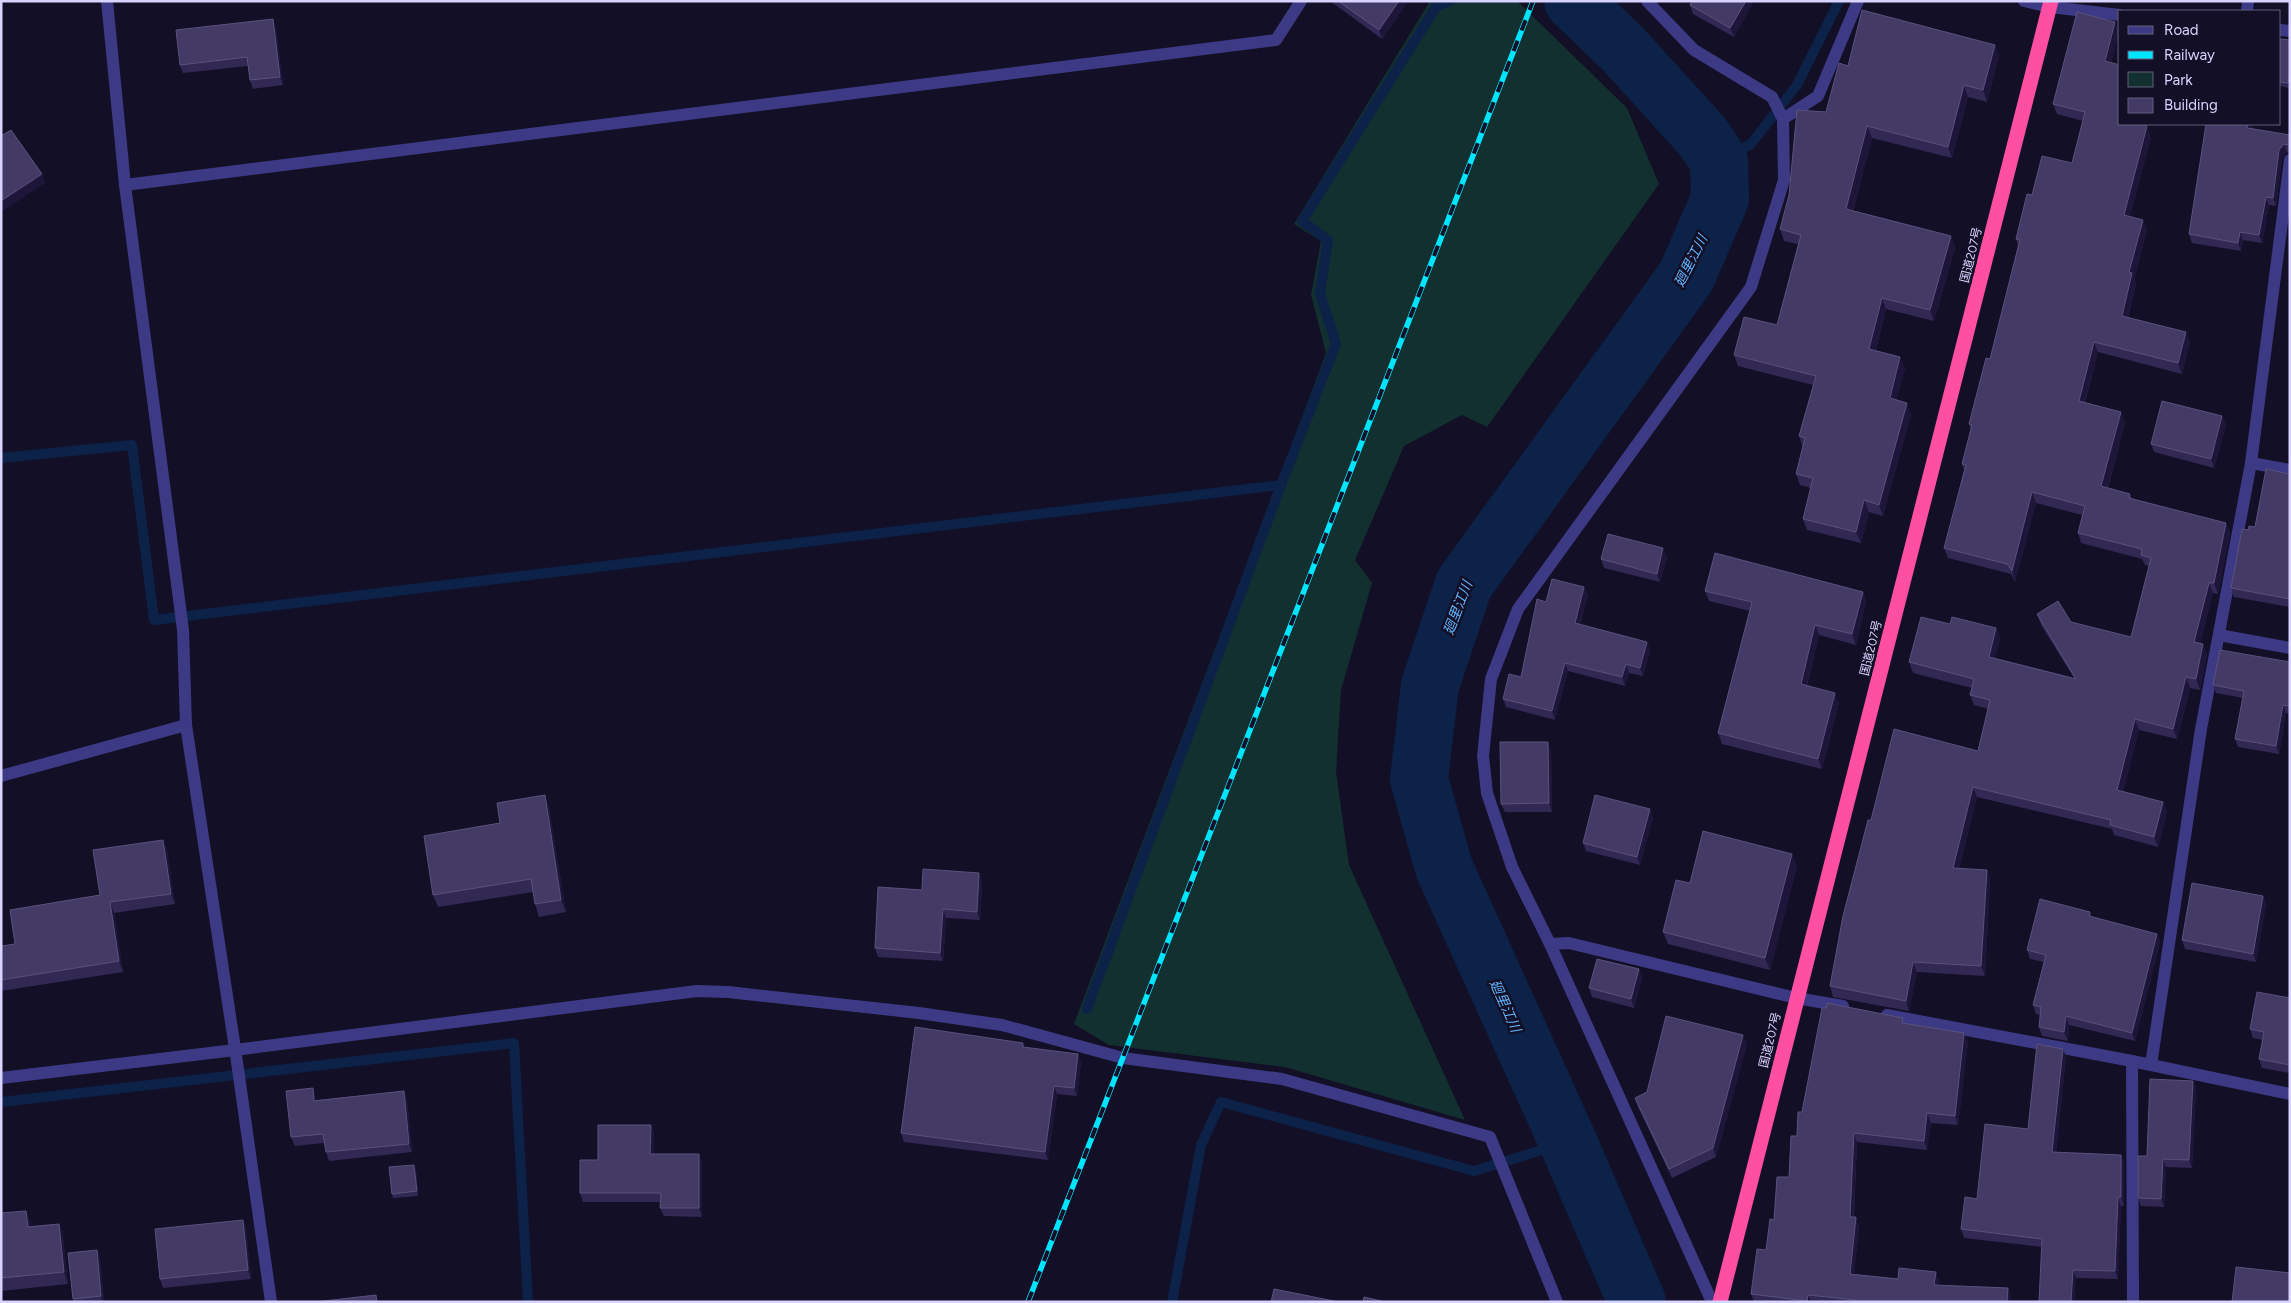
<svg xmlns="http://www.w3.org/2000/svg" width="2291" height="1303" viewBox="0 0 2291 1303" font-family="Figtree,'Noto Sans JP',sans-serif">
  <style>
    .green { fill: #12302f }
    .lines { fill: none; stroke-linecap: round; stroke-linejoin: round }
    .stream { stroke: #0c2248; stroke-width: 10 }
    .river { stroke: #0c2248; stroke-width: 58 }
    .minor { stroke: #3d3a85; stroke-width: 12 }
    .highway { stroke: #ff4fa3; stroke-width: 15 }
    .rail-casing { stroke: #00e5ff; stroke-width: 5.5 }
    .rail { stroke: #130f26; stroke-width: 4; stroke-dasharray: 11; stroke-linecap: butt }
    .wall { fill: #312854 }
    .shaded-wall { fill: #1d163a }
    .building { fill: #433a66; stroke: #5a527e }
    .labels { text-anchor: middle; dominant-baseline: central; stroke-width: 5; stroke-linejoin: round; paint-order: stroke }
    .street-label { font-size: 12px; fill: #d9d4ff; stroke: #130f26 }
    .water-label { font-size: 14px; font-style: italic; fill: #62b6ff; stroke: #130f26 }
  </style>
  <rect width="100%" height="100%" fill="#130f26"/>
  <!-- green -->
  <path class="green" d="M1430,1H1517L1627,108L1659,184L1487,427L1462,415L1404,446L1355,560L1372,583L1341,690L1336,772L1349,865L1465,1120L1285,1067L1109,1045L1074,1024L1326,353L1311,295L1321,241L1294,224Z"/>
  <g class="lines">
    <!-- stream -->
    <g class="stream">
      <path d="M1719,161L1751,144L1797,85L1839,1"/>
      <path d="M1,458L132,445L154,620L1281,485L1336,344L1320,293L1328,240L1302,221L1436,7L1450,1"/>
      <path d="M1087,1009L1281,485"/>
      <path d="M1,1102L514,1043L528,1302"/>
      <path d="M1172,1302L1201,1145L1221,1102L1474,1171L1568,1142"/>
    </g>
    <!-- river -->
    <path class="river" d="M1573,1L1623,49L1703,137L1719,161L1720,199L1686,277L1464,584L1430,685L1419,779L1444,868L1568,1142L1637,1302"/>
    <!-- minor -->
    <g class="minor">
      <path d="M107,1L125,185L183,630L186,725L237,1062L271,1302"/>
      <path d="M1647,1L1694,50L1772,97L1783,119"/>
      <path d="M2024,1L2050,7L2120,15"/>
      <path d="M2247,11L2248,1"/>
      <path d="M2280,30L2290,31"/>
      <path d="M125,185L1276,40L1301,1"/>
      <path d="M2251,463L2290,470"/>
      <path d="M2219,635L2290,648"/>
      <path d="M1,776L186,725"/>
      <path d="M1550,944L1569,943L1796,998L1843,1006"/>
      <path d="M1887,1015L2132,1061L2290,1094"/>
      <path d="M2132,1061L2133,1302"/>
      <path d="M2151,1065L2201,729L2251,463L2290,160"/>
      <path d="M1,1078L235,1050L697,991L728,992L919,1013L1002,1025L1123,1058L1282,1079L1490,1137L1557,1302"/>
      <path d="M1712,1302L1550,944L1512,867L1487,793L1483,756L1491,679L1518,609L1751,287L1784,180L1783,119L1818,96L1858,1"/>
    </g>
    <!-- highway -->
    <path class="highway" d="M1720,1302L2051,1"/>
    <!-- rail casing -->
    <g class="rail-casing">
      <path id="rail" d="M1028,1302L1533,1"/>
    </g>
    <!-- rail -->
    <use href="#rail" class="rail"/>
  </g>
  <!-- wall -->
  <g class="wall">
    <path d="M1330,1H1408L1382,39Z"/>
    <path d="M1692,1H1754L1734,37L1693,14L1690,5Z"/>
    <path d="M273,19L276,28L283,85L253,89L250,80L248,66L183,73L180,65Z"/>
    <path d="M2119,32L2111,63L2141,125L2151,137L2130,216L2147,230L2134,279L2136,284L2128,317L2190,342L2182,374L2098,352L2085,402L2125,422L2108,488L2130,494L2132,499L2226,523L2230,533L2218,594L2213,593L2200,644H2203L2207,655L2200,690L2190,688L2177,739L2139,730L2123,792L2163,802L2167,812L2158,847L2114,835L2112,829L1977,797L1959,868L1987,870L1990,880L1985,976L1917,972L1909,1011L1833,997L1830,986L1871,820L1978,751L1988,709L1974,705L1970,695L1972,688L1913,673L1909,662L1950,624L1996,628L2000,638L1995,658L2074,678L2041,625L2037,614L2131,637L2149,566L2145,565L2142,559L2081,543L2078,533L2082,515L2036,503L2015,582L2011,574L1948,558L1944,548L1964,470L1962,464L1971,430L1969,424L1990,359L2018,246L2016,239L2032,195L2072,163L2083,121L2057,114L2053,104Z"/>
    <path d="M2280,39L2289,88L2280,86Z"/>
    <path d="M1999,56L1987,102L1968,97L1952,158L1872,138L1853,211L1951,236L1955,248L1934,321L1886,309L1876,350L1905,368L1896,400L1911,414L1883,516L1869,512L1861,543L1807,530L1803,519L1811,488L1800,485L1796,474L1803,448L1799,436L1813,385L1738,366L1734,355L1777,325L1798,244L1784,241L1780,229L1826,112L1848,66Z"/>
    <path d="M2206,124H2252V128L2290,135V153L2287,152L2282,159L2276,206L2269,205L2262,243L2243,240L2241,251L2192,243L2189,234Z"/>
    <path d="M2222,416L2226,425L2214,468L2154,452L2151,444Z"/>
    <path d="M2290,474V607L2234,597L2231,588L2248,530L2255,527Z"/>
    <path d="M1667,557L1660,582L1604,568L1601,559Z"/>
    <path d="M1584,587L1588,595L1580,625L1647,642L1650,651L1643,676L1629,673L1625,686L1568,671L1555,720L1506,707L1503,699L1521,677L1546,602Z"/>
    <path d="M1705,591L1863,592L1866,602L1856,645L1819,635L1807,685L1839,703L1822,769L1722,744L1718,733L1750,611L1709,601Z"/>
    <path d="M2290,662V714L2286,713L2279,754L2238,747L2235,739L2243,698L2216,693L2213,685Z"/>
    <path d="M1548,742L1551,751L1552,812H1505L1501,804Z"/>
    <path d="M545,795L549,808L566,912L539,917L535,904L533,892L438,907L433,895L500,823Z"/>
    <path d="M1653,817L1640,865L1586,851L1583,843Z"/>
    <path d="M167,850L175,904L114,913L123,972L1,991V946L15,944L100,895Z"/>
    <path d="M1797,866L1770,970L1668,944L1663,932L1690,883Z"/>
    <path d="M979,873L982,881L980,920L946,918L943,961L878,957L875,948L922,890Z"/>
    <path d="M2263,896L2266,904L2256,962L2185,949L2182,940Z"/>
    <path d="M2090,912L2092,917L2157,934L2160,942L2135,1041L2069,1025L2068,1041L2042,1036L2039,1027L2040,1015L2036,1014L2033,1005L2044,962L2030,959L2027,950Z"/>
    <path d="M1639,969L1642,978L1634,1008L1592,997L1589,988Z"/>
    <path d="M2290,998V1073L2262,1068L2259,1059L2263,1040L2253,1038L2250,1029Z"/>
    <path d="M1905,1024L1968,1042L1958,1125L1931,1123L1927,1150L1857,1142L1854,1217H1856L1859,1227L1854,1274L1898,1279L1939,1281V1286L2008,1288L2011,1297V1302H1754L1751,1294L1766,1250L1774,1220L1789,1177L1802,1112Z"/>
    <path d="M1747,1044L1716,1157L1672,1178L1638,1107L1635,1098Z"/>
    <path d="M1025,1048L1078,1054L1081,1063L1077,1096L1057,1094L1048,1160L904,1142L901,1133Z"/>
    <path d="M2063,1049L2066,1057L2056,1152L2124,1163V1206H2121L2118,1279L2076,1278L2042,1247L1964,1238L1961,1229L1977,1199L2028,1129Z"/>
    <path d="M2193,1081L2196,1089L2192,1168L2166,1167L2164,1207L2141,1206L2138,1198L2147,1156Z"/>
    <path d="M404,1091L407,1100L412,1152L329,1161L326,1152L324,1143L295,1146L291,1137L316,1097V1100Z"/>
    <path d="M651,1125L654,1134V1154L702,1163V1217L664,1216L660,1208L661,1202H583L580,1193L598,1160Z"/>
    <path d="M416,1170L418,1196L393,1198L392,1194Z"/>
    <path d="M1,1213L31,1223V1226L59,1224L63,1236L68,1284L1,1291Z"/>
    <path d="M243,1220L246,1228L251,1279L163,1288L160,1279Z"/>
    <path d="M97,1250L100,1259L104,1302H74L73,1299Z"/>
  </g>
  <!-- shaded-wall -->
  <g class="shaded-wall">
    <path d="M1399,1H1408L1382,39L1379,30Z"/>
    <path d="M1746,1H1754L1734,37L1730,28Z"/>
    <path d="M273,19L276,28L283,85L280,77Z"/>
    <path d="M2115,22L2119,32L2109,71L2105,61Z"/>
    <path d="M1995,45L1999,56L1987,102L1983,90Z"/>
    <path d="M2290,71V85L2289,88L2288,83Z"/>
    <path d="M1964,85L1968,97L1952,158L1948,147Z"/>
    <path d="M2248,124H2252L2250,136L2247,128Z"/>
    <path d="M1867,126L1872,138L1850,221L1846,209Z"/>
    <path d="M2147,126L2151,137L2128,225L2124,215Z"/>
    <path d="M2284,144L2287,152L2282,159L2276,206L2273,198L2279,150Z"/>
    <path d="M42,174L45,183L1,212V201Z"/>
    <path d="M2266,197L2269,205L2262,243L2259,235Z"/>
    <path d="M2143,220L2147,230L2134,279L2136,284L2125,326L2122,316L2129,272Z"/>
    <path d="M2240,232L2243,240L2241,251L2238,243Z"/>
    <path d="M1951,236L1955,248L1934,321L1930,310Z"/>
    <path d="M1882,298L1886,309L1873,360L1869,349Z"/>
    <path d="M2186,332L2190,342L2182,374L2178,363Z"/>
    <path d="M2094,342L2098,352L2082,411L2079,401Z"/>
    <path d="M1900,357L1905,368L1894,410L1890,398Z"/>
    <path d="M1907,403L1911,414L1883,516L1879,505Z"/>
    <path d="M2121,412L2125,422L2105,497L2101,486Z"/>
    <path d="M2222,416L2226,425L2214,468L2211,459Z"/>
    <path d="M2032,492L2036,503L2015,582L2012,571Z"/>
    <path d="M1864,500L1869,512L1861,543L1856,532Z"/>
    <path d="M2226,523L2230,533L2218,594L2214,583Z"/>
    <path d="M1663,548L1667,557L1660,582L1657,574Z"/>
    <path d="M2209,583L2213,593L2198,653L2194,642Z"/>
    <path d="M1584,587L1588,595L1578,632L1575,623Z"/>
    <path d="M1863,592L1866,602L1856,645L1852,634Z"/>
    <path d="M1815,625L1819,635L1804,694L1801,684Z"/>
    <path d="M1996,628L2000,638L1993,667L1989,657Z"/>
    <path d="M1647,642L1650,651L1643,676L1640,668Z"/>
    <path d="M2203,644L2207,655L2200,690L2196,679Z"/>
    <path d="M1565,663L1568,671L1555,720L1552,711Z"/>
    <path d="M1626,664L1629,673L1625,686L1622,677Z"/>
    <path d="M2186,677L2190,688L2177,739L2173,729Z"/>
    <path d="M1835,693L1839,703L1822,769L1818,759Z"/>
    <path d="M2283,705L2286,713L2279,754L2276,746Z"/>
    <path d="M2135,719L2139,730L2121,801L2117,790Z"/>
    <path d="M1548,742L1551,751L1552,812L1549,803Z"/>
    <path d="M1973,787L1977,797L1956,878L1953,868Z"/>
    <path d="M545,795L549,808L566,912L561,900Z"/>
    <path d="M2163,802L2167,812L2158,847L2154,837Z"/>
    <path d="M1650,809L1653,817L1640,865L1637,857Z"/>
    <path d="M163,840L167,850L175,904L171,894Z"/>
    <path d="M1792,854L1797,866L1770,970L1765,958Z"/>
    <path d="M1987,870L1990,880L1985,976L1981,966Z"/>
    <path d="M979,873L982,881L980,920L977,912Z"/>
    <path d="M2263,896L2266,904L2256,962L2253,954Z"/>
    <path d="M110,902L114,913L123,972L119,961Z"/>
    <path d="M943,909L946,918L943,961L940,953Z"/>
    <path d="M2157,934L2160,942L2135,1041L2132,1033Z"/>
    <path d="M1913,962L1917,972L1909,1011L1906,1001Z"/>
    <path d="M1639,969L1642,978L1634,1008L1631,999Z"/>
    <path d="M2066,1016L2069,1025L2068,1041L2064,1032Z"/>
    <path d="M1964,1033L1968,1042L1958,1125L1955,1116Z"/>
    <path d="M1743,1035L1747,1044L1716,1157L1713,1148Z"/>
    <path d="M2063,1049L2066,1057L2055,1160L2052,1152Z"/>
    <path d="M1078,1054L1081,1063L1077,1096L1074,1088Z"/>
    <path d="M2193,1081L2196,1089L2192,1168L2189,1160Z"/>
    <path d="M1054,1086L1057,1094L1048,1160L1045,1152Z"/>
    <path d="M313,1088L316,1097L317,1109L314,1101Z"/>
    <path d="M404,1091L407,1100L412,1152L409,1144Z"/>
    <path d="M1927,1113L1931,1123L1927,1150L1924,1141Z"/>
    <path d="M651,1125L654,1134V1163L650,1154Z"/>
    <path d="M1854,1133L1857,1142L1853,1226L1850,1217Z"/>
    <path d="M699,1154L702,1163V1217L699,1208Z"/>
    <path d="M2121,1155L2124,1163V1206L2121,1197Z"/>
    <path d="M2163,1159L2166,1167L2164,1207L2161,1199Z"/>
    <path d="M414,1165L416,1170L418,1196L417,1191Z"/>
    <path d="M2118,1197L2121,1206L2118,1279L2115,1271Z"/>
    <path d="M26,1211L31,1223L32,1239L28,1227Z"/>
    <path d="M1856,1217L1859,1227L1853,1283L1850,1274Z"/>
    <path d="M243,1220L246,1228L251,1279L248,1270Z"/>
    <path d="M59,1224L63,1236L68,1284L64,1272Z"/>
    <path d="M97,1250L100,1259L104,1302H103L101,1296Z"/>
    <path d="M2073,1270L2076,1278L2075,1302H2071Z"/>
    <path d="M1936,1272L1939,1281L1938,1295L1934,1285Z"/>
    <path d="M2008,1288L2011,1297V1302H2007Z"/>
    <path d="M1808,1295L1811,1302H1808Z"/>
  </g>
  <!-- building -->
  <g class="building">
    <path d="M1338,1H1399L1379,30Z"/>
    <path d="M1692,1H1746L1730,28L1690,5Z"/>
    <path d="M1862,10L1995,45L1983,90L1964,85L1948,147L1867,126L1846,209L1951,236L1930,310L1882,298L1869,349L1900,357L1890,398L1907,403L1879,505L1864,500L1856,532L1803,519L1813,478L1796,474L1805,438L1799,436L1816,376L1734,355L1744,317L1777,325L1801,235L1780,229L1789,195L1797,110L1826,112L1839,63L1848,66Z"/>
    <path d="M2077,12L2115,22L2105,61L2120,65V124H2137L2147,126L2124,215L2143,220L2129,272L2132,273L2122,316L2186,332L2178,363L2094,342L2079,401L2121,412L2101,486L2130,494L2129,498L2226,523L2214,583H2209L2194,642L2203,644L2196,679L2186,677L2173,729L2135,719L2117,790L2163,802L2154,837L2110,825L2111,820L1973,787L1953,868L1987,870L1981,966L1913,962L1906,1001L1830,986L1843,916L1868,820H1871L1894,729L1978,751L1990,700L1970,695L1974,679L1909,662L1921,617L1950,624L1952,617L1996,628L1989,657L2076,679L2037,614L2058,601L2071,622L2131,637L2151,558L2141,555L2142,549L2078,533L2085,506L2032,492L2012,571L2007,564L1944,548L1966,465L1962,464L1972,425L1969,424L1986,358L1990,359L2010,279L2020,240L2016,239L2027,194L2032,195L2042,156L2072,163L2085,112L2053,104Z"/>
    <path d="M273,19L280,77L250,80L247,57L180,65L176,30Z"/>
    <path d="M2280,39L2290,40V71L2288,83L2280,82Z"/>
    <path d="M2206,124H2248L2247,128L2290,135V145L2284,144L2279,150L2273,198L2266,197L2259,235L2240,232L2238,243L2189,234Z"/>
    <path d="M11,130L42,174L1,201V136Z"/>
    <path d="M2162,401L2222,416L2211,459L2151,444Z"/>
    <path d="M2266,469L2290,474V599L2231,588L2242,529L2248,530L2249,526L2255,527Z"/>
    <path d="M1608,534L1663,548L1657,574L1601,559Z"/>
    <path d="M1715,553L1863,592L1852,634L1815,625L1801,684L1835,693L1818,759L1718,733L1752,602L1705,591Z"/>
    <path d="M1552,579L1584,587L1575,623L1647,642L1640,668L1626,664L1622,677L1565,663L1552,711L1503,699L1509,674L1521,677L1537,599L1546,602Z"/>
    <path d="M2220,650L2290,662V706L2283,705L2276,746L2235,739L2244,691L2213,685Z"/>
    <path d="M1500,742H1548L1549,803L1501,804Z"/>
    <path d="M545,795L561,900L535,904L531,879L433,895L424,836L500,823L497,803Z"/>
    <path d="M1595,795L1650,809L1637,857L1583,843Z"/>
    <path d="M1703,831L1792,854L1765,958L1663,932L1676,880L1690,883Z"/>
    <path d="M163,840L171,894L110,902L119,961L1,980V946L15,944L10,910L100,895L93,850Z"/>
    <path d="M923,869L979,873L977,912L943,909L940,953L875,948L878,887L922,890Z"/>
    <path d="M2192,883L2263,896L2253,954L2182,940Z"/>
    <path d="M2040,899L2090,912L2089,916L2157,934L2132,1033L2066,1016L2064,1032L2039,1027L2041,1007L2033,1005L2046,955L2027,950Z"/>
    <path d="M1597,959L1639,969L1631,999L1589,988Z"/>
    <path d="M2257,992L2290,998V1065L2259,1059L2264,1032L2250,1029Z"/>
    <path d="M1827,1003L1903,1018L1902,1023L1964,1033L1955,1116L1927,1113L1924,1141L1854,1133L1850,1217H1856L1850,1274L1898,1279L1899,1268L1936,1272L1934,1285L2008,1288L2007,1302H1856V1300L1808,1295L1807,1301L1751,1294L1757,1249L1766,1250L1770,1219L1774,1220L1777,1177H1789L1791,1136H1797L1798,1112H1802L1822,1008H1826Z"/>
    <path d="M1666,1016L1743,1035L1713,1148L1669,1169L1635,1098L1647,1092Z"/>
    <path d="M915,1027L1023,1043V1047L1078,1054L1074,1088L1054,1086L1045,1152L901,1133Z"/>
    <path d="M2037,1044L2063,1049L2052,1152L2121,1155V1197H2118L2115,1271L2073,1270L2071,1302H2039L2042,1239L1961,1229L1965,1197L1977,1199L1985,1124L2028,1129Z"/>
    <path d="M2150,1079L2193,1081L2189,1160L2163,1159L2161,1199L2138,1198V1156H2147Z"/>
    <path d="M313,1088L314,1101L404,1091L409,1144L326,1152L323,1134L291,1137L286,1091Z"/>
    <path d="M598,1125H651L650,1154H699V1208H660L661,1193H580V1160H598Z"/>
    <path d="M414,1165L417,1191L392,1194L389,1167Z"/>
    <path d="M26,1211L28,1227L59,1224L64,1272L1,1278V1213Z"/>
    <path d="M243,1220L248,1270L160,1279L155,1229Z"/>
    <path d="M97,1250L101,1296L73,1299L68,1253Z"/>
    <path d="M2236,1267L2290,1273V1302H2232Z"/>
    <path d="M1274,1289L1339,1302H1271Z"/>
    <path d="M376,1295L377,1302H315Z"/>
    <path d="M1364,1297L1386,1302H1363Z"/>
  </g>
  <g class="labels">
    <!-- street labels -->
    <g class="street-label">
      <text transform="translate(1971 255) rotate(-76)">国道207号</text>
      <text transform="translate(1871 648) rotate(-76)">国道207号</text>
      <text transform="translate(1770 1040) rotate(-76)">国道207号</text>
    </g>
    <!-- water labels -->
    <g class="water-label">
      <text transform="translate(1691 261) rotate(-63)">廻里江川</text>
      <text transform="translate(1458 608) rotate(-69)">廻里江川</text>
      <text transform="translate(1505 1006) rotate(66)">廻里江川</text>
    </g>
  </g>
  <!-- border -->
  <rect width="2291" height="1303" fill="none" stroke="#d9d4ff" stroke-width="5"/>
  <!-- legend -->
  <rect x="2118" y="10" width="162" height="115" fill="#130f26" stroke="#625e7d"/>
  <rect x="2128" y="26" width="25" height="8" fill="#3d3a85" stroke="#625e7d"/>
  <text x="2164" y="35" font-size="15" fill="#d9d4ff">Road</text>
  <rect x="2128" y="51" width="25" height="8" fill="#00e5ff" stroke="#625e7d"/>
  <text x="2164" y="60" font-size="15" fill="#d9d4ff">Railway</text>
  <rect x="2128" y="72" width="25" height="15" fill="#12302f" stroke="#625e7d"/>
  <text x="2164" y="85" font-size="15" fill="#d9d4ff">Park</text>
  <rect x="2128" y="98" width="25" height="15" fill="#433a66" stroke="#625e7d"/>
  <text x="2164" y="110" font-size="15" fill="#d9d4ff">Building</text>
</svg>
